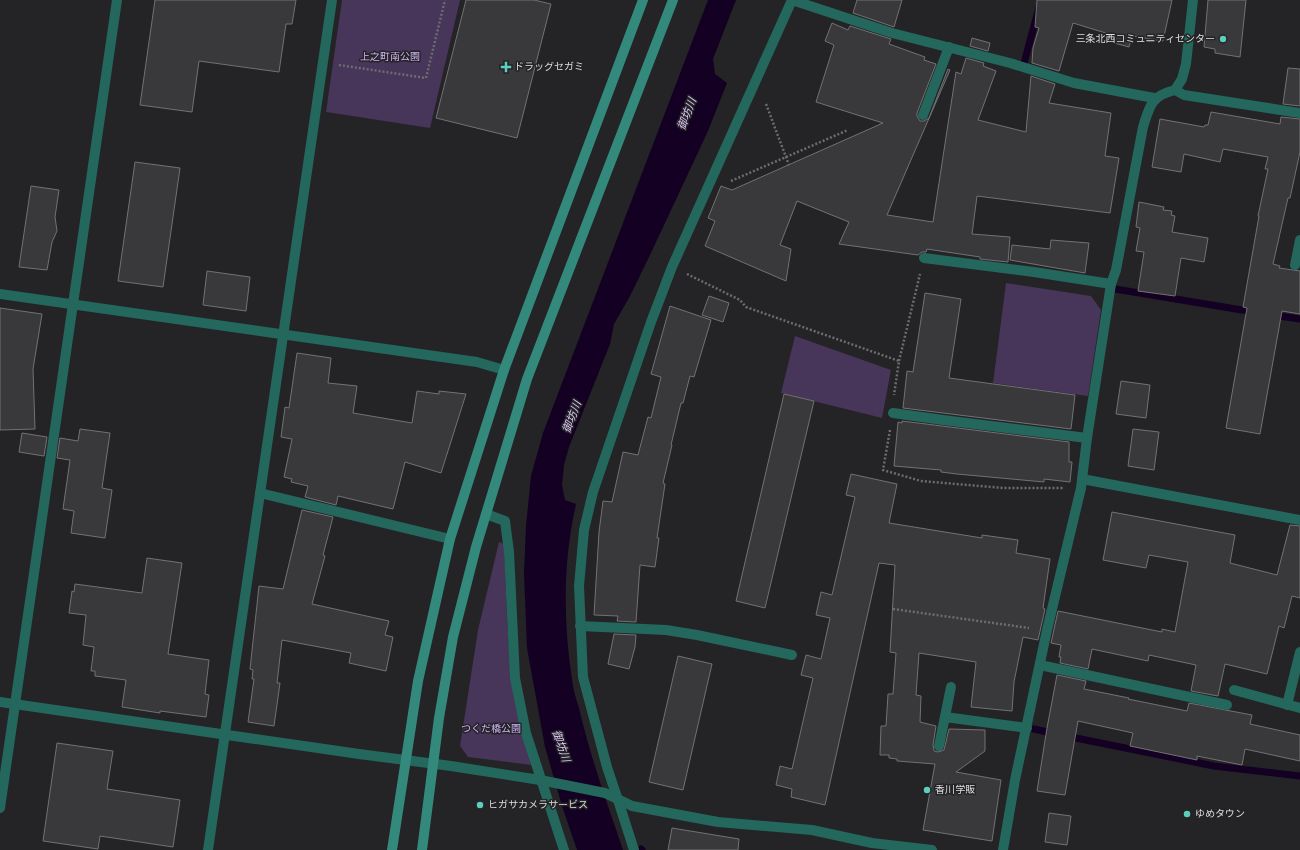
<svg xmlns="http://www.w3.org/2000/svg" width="1300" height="850" viewBox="0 0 1300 850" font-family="'Fira Sans Condensed','Noto Sans JP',sans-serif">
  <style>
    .green { fill: #47355a }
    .water { fill: #130023 }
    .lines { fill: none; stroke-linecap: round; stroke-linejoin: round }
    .stream { stroke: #130023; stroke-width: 7 }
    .building { fill: #39383b; stroke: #727174 }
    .path { stroke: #6d6c6e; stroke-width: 2.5; stroke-dasharray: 2 2; stroke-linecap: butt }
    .lane { stroke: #23675d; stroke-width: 10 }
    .street { stroke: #23675d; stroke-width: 10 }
    .secondary { stroke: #33897c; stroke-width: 10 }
    .poi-dot { fill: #5bcebc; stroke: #242325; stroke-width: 1.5 }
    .labels { text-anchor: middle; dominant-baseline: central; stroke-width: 3; stroke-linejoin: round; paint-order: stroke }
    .poi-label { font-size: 10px; fill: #dedddf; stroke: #242325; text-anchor: start }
    .park-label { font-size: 10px; fill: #d3b4f8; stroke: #242325 }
    .water-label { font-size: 11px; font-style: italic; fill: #dfc7fb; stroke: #242325 }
  </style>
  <rect width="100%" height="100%" fill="#242325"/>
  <!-- green -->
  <g class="green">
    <path d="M342,0H460L430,128L326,112Z"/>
    <path d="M1006,283L1091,296L1101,310L1088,396L993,383Z"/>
    <path d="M795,336L891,370L882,418L781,393Z"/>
    <path d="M499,542L504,544L507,617L511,679L531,765L468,757L460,746L478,630Z"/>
  </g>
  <!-- water -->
  <path class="water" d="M708,0H736L713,59L715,74L727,83L708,131L650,255L630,296L614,324L610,344L569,447L564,465L562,485L565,500L576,504C563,561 563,621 572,679C573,689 576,699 579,708C590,756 607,803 623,850H577L562,806L545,747L527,648L524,573L526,526L531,476L543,433Z"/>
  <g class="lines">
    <!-- stream -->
    <g class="stream">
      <path d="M1023,67L1041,0"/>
      <path d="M1115,289L1254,312"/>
      <path d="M1272,315L1300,319"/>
      <path d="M1034,729L1056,734"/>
      <path d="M1066,736L1214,766L1300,776"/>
      <path d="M641,849L642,850"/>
    </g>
  </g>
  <!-- building -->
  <g class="building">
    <path d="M155,0H296L292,24H286L279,72L199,61L192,112L140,105Z"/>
    <path d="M466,0H534L551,4L517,138L436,118Z"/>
    <path d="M857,0H902L894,27L853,13Z"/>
    <path d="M1037,0H1172L1163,41L1132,36L1129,47L1107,41L1109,34L1073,23L1059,71L1032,63L1033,48L1039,28L1035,27Z"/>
    <path d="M1208,0H1246L1240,57L1215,53V49L1204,47Z"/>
    <path d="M832,23L848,30L850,26L891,39L889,44L925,57L924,60L936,64L917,113V116L920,121H924L929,118L948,69L950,70L887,215L933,222L956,72L961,74L966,58L984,63L983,66L996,71L978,120L1026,132L1031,76L1055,84L1049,103L1111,113L1105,156L1119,158L1110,213L977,196L972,234L1010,237L1008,262L980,259V257L927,249L926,252H922L918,255L839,244L849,222L797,201L780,245L791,249L786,281L705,246L715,221L708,218L721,186L732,190L883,123L816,102L834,45L825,41Z"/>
    <path d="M972,38L990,43L988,51L970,46Z"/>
    <path d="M1288,68L1300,69V106L1283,104Z"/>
    <path d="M1211,112L1280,124L1281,117L1300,119V152L1290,198H1288L1273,264L1280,266L1279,268L1300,271V314L1282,311L1260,434L1226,428L1247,308L1243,307L1259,216H1258L1268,169H1265L1268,157L1223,149L1220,162L1184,154L1181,172L1152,167L1160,119L1204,127L1205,125H1208Z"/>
    <path d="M135,162L180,168L163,287L118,281Z"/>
    <path d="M31,186L59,190L55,217L57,231L52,242L47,270L19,267Z"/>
    <path d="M1139,202L1164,207L1163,210L1172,211L1171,215L1175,216L1172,232L1208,238L1204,262L1181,258L1175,296L1138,291L1144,252L1136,251L1140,228L1136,227Z"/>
    <path d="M1051,240L1089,243L1085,273L1010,260L1012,245L1050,249Z"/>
    <path d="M207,271L250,277L246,311L203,305Z"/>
    <path d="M925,293L961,299L949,378L1075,395L1071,429L903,408L907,371L913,372Z"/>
    <path d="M709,296L729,303L723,322L702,315Z"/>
    <path d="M670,306L711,320L694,377L690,376L683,403H681L671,445H672L663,483L665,484L657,538H659L655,567L640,565L636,622L617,621L618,616L594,615L599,532L603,501L612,502L623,452L638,455L648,417L651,418L661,377L651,374Z"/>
    <path d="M0,308L42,314L33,369L35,429L0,430Z"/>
    <path d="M297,353L331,358L328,383L357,386L353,413L412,423L417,391L439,394V391L466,394L441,473L405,462L393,509L338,496L336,505L305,497L308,486L291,482L292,479L284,477L292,439L281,437L285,407L289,408Z"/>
    <path d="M1121,381L1150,385L1146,418L1116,414Z"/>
    <path d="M784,394L814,401L765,608L736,601Z"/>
    <path d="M902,421L1069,442V462H1072L1070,482L1044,479V482L957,474L941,472V470L894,466L898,422L902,423Z"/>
    <path d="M80,429L110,433L102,488L112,490L105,538L71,533L74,511L63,509L70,460L57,458L60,438L78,441Z"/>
    <path d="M1133,429L1159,432L1154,470L1128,466Z"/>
    <path d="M22,433L47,437L44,456L19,452Z"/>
    <path d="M851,474L897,484L889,523L982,538V535L1018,540L1016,553L1050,559L1043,608L1045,609L1038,640L1023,637L1014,682L1012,711L971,707L976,662L919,653L916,695L921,696L920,722L936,726L933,745L934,751L938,752L944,750L949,729L985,730V751L956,772L1001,780L992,841L923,830L935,764L897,761V759L889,758V755H880L881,726H886L888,694H893L896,653L890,652L895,565L879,563L825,805L791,797L792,789L776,785L780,766L792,769L813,678L801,675L806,655L821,659L830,618L816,615L821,592L832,595L855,497L846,495Z"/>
    <path d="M302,510L333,517L323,555L325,556L312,604L389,621L385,635L393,637L386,671L349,663L351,653L282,640L277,683H280L274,726L248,722L254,679H252L253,670L250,669L259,586L283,589Z"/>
    <path d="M1112,512L1235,535L1230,563L1277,575L1290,525L1300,526V598L1292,596L1284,628L1279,626L1267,674L1225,664L1218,696L1191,691L1196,665L1149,655L1148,661L1092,649L1088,669L1060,663L1061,657H1059L1061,645L1051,643L1058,611L1162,632V629L1175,632L1188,562L1149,555L1146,568L1103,560Z"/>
    <path d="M147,558L182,563L168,654L209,660L205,694L209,695L206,717L160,711V713L122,707L126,680L95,676V671H91L94,647L83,645L86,615L69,613L72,591L74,592L75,584L142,593Z"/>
    <path d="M614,634L636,635L635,647L629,669L608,664Z"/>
    <path d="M678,656L712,664L683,790L649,782Z"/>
    <path d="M1057,675L1086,681L1084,689L1129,698L1128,699L1187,711L1189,703L1252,715L1250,724L1300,735V761L1245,749L1242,765L1197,756V760L1130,746L1133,733L1078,721L1065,795L1037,791L1047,728Z"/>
    <path d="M57,743L113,751L107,789L180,800L173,847L100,836L98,849L43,841Z"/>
    <path d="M1049,813L1071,816L1067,845L1045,842Z"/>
    <path d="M672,828L739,839L738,850H668Z"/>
  </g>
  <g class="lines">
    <!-- path -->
    <g class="path">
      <path d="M339,65L426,78L445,0"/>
      <path d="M766,104L789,165"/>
      <path d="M731,181L848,130"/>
      <path d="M687,274L740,300L746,307L899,361L894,395"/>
      <path d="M899,361L920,274"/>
      <path d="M890,430L883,470L921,481L1003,488H1063"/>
      <path d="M893,609L1029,628"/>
    </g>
    <!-- lane -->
    <g class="lane">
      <path d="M792,0L892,33L1010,63L1074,83L1154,98"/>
      <path d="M1175,90L1184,95L1300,113"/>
      <path d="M923,115L949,47"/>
      <path d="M924,258L1034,272L1111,284"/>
      <path d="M1295,265L1300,240"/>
      <path d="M893,413L943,420L1087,438"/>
      <path d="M1082,479L1300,520"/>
      <path d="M486,514L505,521L509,552L515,678L526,733L564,850"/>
      <path d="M1040,665L1227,705"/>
      <path d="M1234,690L1300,708"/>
      <path d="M945,717L1027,728"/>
      <path d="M939,746L951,687"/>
      <path d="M618,800L634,850"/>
      <path d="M1003,850L1015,780L1047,630L1081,488L1087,438L1111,284L1116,270L1143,127C1150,105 1151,96 1175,90L1182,79L1186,64L1193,0"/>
    </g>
    <!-- street -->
    <g class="street">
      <path d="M0,294L477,362L504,370"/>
      <path d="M260,493L450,539"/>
      <path d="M580,626L666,630L697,635L792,655"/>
      <path d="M0,702L359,754L451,766L540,780L605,793L632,806L718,822L812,830L872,843L932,850"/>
      <path d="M1287,705L1300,652"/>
      <path d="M618,800L607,767L583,677L579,586L584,530L593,492L651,322L672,267L792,0"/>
      <path d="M0,808L117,0"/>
      <path d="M208,850L332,0"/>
    </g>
    <!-- secondary -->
    <g class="secondary">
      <path d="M392,850L418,681L450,539L504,370L643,0"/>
      <path d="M422,850L439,718L453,637L476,547L527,379L673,0"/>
    </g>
  </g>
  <!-- markers -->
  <g class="poi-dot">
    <circle cx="1223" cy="39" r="4"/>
    <path d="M504 61h4v4h4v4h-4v4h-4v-4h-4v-4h4z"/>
    <circle cx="927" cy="790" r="4"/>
    <circle cx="480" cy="805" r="4"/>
    <circle cx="1187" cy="814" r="4"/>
  </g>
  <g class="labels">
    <!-- poi labels -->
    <g class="poi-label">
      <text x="1215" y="39" text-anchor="end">三条北西コミュニティセンター</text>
      <text x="514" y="67">ドラッグセガミ</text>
      <text x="935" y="790">香川学販</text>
      <text x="488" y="805">ヒガサカメラサービス</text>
      <text x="1195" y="814">ゆめタウン</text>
    </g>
    <!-- park labels -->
    <g class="park-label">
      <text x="390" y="57">上之町南公園</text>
      <text x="491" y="729">つくだ橋公園</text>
    </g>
    <!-- water labels -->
    <g class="water-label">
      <text transform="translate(687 114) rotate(-69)">御坊川</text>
      <text transform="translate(572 417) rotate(-69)">御坊川</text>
      <text transform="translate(561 746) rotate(71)">御坊川</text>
    </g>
  </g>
</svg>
